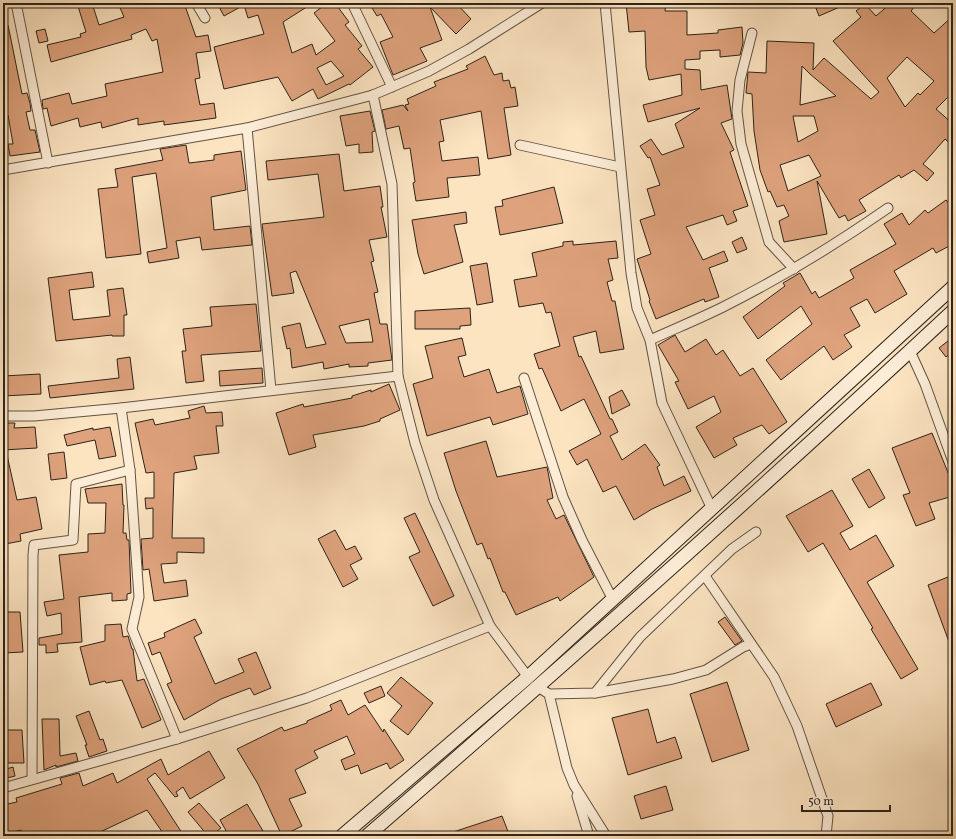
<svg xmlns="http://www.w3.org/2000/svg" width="956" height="839" viewBox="0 0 956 839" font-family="Vollkorn,serif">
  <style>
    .building { fill: #dea27c; stroke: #2d231a; fill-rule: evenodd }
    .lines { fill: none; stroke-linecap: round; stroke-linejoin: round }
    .minor-casing { stroke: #615344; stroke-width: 11 }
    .secondary-casing { stroke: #2d231a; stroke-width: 15 }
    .minor { stroke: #fdedd7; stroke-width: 9 }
    .secondary { stroke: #fdedd7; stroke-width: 13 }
  </style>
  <rect width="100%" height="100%" fill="#fce4c1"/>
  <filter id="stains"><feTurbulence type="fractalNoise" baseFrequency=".005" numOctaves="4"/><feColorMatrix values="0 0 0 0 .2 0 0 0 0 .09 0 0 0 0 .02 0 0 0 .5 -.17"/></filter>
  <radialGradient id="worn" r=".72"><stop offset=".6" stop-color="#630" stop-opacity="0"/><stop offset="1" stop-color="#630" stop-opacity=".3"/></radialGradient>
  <!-- building -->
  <g class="building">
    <path d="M77,3H92L99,25L124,17L118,3H184L196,37L208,35L211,51L196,53L200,78L195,79L200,105L214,103L216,118L164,125V121L138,125V118L102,128L101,122L80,127L78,118L51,126L47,108L43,109L42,100L69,93L72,104L107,96L105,84L163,72L157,39L152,41L146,29L131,35L132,39L51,62L47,45L81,37L80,34L86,32Z"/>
    <path d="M217,3H313L283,22L292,53L312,44L316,55L335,41L314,13L327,3H335L349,22L345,25L362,46L358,49L373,67L350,85L349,84L318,99L313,89L292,101L278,77L224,89L214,47L264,34L258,15L248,18L244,5L224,16ZM331,61L344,76L326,85L317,68Z"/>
    <path d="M369,3H456L471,19L456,34L430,7L442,40L420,48L427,61L393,75L380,42L393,37L381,14L377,16Z"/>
    <path d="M626,3H666L665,11H687V35L718,33V30L742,27L743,43L740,55L720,57V50L700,51V59L685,60V69L700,70L701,90L727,85L732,119L721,123L734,150L730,152L748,206L733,211L737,221L727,225L723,215L686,227L703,260L724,251L728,261L709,268L719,297L705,302L704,299L656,319L649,301L650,300L637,259L651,254L640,220L655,215L647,189L660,185L650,157L648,158L640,146L651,139L662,155L684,147L675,124L700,108L648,122L643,105L682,95L681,74L649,80L646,67L645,31L629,32Z"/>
    <path d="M814,3H849L819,16Z"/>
    <path d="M891,3H917L911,11L934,33L953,16V92L936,109L953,124V146L945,139L923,164L934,173L927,181L914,170L901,178L899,175L859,200L866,211L848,221L845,215L839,218L817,181L827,234L784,242L779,221L789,216L784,205L777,207L770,191L768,192L760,170L754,131L752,94L746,93L748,72L766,73L767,41L814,43L813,70L824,58L871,99L879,92L833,41L861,17L856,11L865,4L876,16ZM907,57L934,81L920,95L918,93L905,107L887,78ZM802,66L810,74L836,96L800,105ZM793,116H814L818,131L798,142ZM809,155L821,176L788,191L780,165Z"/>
    <path d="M3,25H8L22,94L27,93L30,103L31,111L26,112L30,130H35L40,152L10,156L8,144H13L8,115L3,116Z"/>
    <path d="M45,29L48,41L39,43L36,31Z"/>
    <path d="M485,56L494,75L502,73L503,81L509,80L511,88L515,87L518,106L504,108L511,155L488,159L481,111L440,120L444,141L439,142L442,161L478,157L480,175L447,178L449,197L416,201L413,183L415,182L410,148L404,149L399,126L386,129L382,110L403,105L408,111L405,105L409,104L407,99L436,86L434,82L468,69L466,66Z"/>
    <path d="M370,111L375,131L372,132L373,152L359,153V144L346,146L340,116Z"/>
    <path d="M186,145L189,163L214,160V155L241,151L246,190L211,197L214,230L250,226L252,245L202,250L200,237L176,241L179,258L149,263L147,252L167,248L156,173L132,177L141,254L106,258L98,189L118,187L115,169L163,160L160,149Z"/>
    <path d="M339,154L344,191L380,186L383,207H381L387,237L369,240L374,261L371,262L378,292L374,293L380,324H387L392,360L368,363V366L349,367V364L324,369L323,362L292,368L290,348L287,349L282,327L300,323L306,348L326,344L296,271L290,273L294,293L272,296L262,224L324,217L318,174L268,180L266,161ZM369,319L373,342L346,343L339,326Z"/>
    <path d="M554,187L563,223L500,235L495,207L503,206L502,200Z"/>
    <path d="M946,200L953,209V244L936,253L933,248L894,271L907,294L875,313L867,299L850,308L860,326L844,335L852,347L833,360L824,346L781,380L766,360L812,324L801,306L758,339L743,317L785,286L783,283L800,273L812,294L815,291L819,298L854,278L850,270L896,244L884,224L902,213L909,225L925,210L928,213Z"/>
    <path d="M466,212L467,223L454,225L463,262L424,274L418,254L412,220Z"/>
    <path d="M742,237L747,249L737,253L732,242Z"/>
    <path d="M573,241V245L616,241L618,258L608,259L613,280L607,282L612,301H615L624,349L600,353L596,331L573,337L579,357L581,356L610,419H612L618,432L610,436L622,460L645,444L660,465L657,467L664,486L684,476L691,491L652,509L634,520L616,486L603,492L587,459L577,465L569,451L601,434L584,399L561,411L542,368L539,369L534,354L560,346L551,312L546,313L543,303L519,307L514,280L537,276L532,253L563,246V242Z"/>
    <path d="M487,263L493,302L477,305L470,266Z"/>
    <path d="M92,272L94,287L69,290L73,320L110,316L107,290L123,288L127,315H124V336H112V335L56,341L48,278Z"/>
    <path d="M256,304L261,351L201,355L204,381L186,383L182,351H186L183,329L212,326L210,307Z"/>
    <path d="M470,308L471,325L460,326V329H415V311Z"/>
    <path d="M675,335L685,352L706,339L716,355L723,350L740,376L753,368L787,422L769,434L762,425L733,438L737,445L714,458L696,427L721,412L714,396L688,409L675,382L679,381L658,345Z"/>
    <path d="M953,337V351L946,357L939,348Z"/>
    <path d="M462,338L466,355L458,357L464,377L489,369L497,393L520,386L528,414L493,425L490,417L427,436L413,384L433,378L425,346Z"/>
    <path d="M130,357L134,389L50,398L48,386L119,378L117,359Z"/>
    <path d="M262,368L263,383L220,386L219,371Z"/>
    <path d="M40,374L41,394L3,396V376Z"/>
    <path d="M389,384L400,410L380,419V421L364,426L313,435L316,447L289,455L276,413L303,404L304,407L352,398V396L371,390V392Z"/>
    <path d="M622,390L630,405L612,414L609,397Z"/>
    <path d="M204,406L206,413L222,412L223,426H216L219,453L194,456L197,469L174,473L172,538H204V553L177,552V563L161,564L164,583L186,580L188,596L154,601L149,569L143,570L141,539L153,538V508L146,509L145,498H154V472L146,473L135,423L153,419L155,425L190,418L188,411Z"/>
    <path d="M4,423H15L14,428L35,427L37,448L3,450Z"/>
    <path d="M110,427L116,456L99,459L95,440L67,446L64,435L93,428V430Z"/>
    <path d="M932,433L949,475L953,474V496L929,503L935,519L916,526L903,495L910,493L892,448Z"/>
    <path d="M486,441L497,477L547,467L553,498L547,500L556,519L564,515L594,577L560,601L558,597L516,615L505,592H503L490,558L488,559L482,543L477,545L456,491L444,453Z"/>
    <path d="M64,452L67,478L51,480L48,454Z"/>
    <path d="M7,455L17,500L36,497L42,529L20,534L21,541L5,544L3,536V456Z"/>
    <path d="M869,469L885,498L869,508L852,479Z"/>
    <path d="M122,484L123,505H124L123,533H126L127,540H129L131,593L127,594V600L112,601V593L79,597L82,642L57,644L58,652L46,653V645H39V638L62,634L61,613L47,616L44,602L64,599L59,555L88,552V534L105,533L106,503H88L85,489Z"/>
    <path d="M832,490L853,526L840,533L850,550L876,535L894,566L867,582L918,669L901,679L871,629L873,628L823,543L808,552L786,516Z"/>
    <path d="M415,513L454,596L433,606L409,557L420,552L404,518Z"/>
    <path d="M335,530L346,550L355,546L362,559L350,565L358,579L343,587L318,539Z"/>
    <path d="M953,575V650H952L928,585Z"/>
    <path d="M3,612H20L23,652L3,653Z"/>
    <path d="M725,617L742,641L735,645L718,622Z"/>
    <path d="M195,619L202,633L194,637L215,684L244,672L238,659L256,652L271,688L254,695L250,688L221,699L184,720L167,684L172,682L160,652L152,655L148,643L165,637L164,633Z"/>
    <path d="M121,624L123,637L128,636L132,649H133L137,681L144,679L161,720L142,728L122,680L106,683L105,681L90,685L80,647L105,641V625Z"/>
    <path d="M401,677L433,703L408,735L390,721L402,706L387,693Z"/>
    <path d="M727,682L749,750L712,762L690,694Z"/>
    <path d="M871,683L882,705L836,727L826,704Z"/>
    <path d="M381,686L385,696L369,703L364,693Z"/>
    <path d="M341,700L348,715L365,705L383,732L384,729L404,760L390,769L387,763L361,774L358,765L345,770L341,760L355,754L347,736L314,751L318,758L295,770L306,793L289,799L302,826L282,836L258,784L237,749L282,727L284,731L307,723V721L332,710L330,705Z"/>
    <path d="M648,709L657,743L675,737L682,758L628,775L612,718Z"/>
    <path d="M89,711L100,740L103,739L107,751L89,757L85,745H87L76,716Z"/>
    <path d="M42,719H59L60,756L76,753L78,761L56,767V765L44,770Z"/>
    <path d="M5,730H22L24,763H6Z"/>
    <path d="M209,751L225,778L190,799L183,787L176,792L178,796L175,797L155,773L147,779L184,836H165L147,810L100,832L101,836H23L21,830L3,834V805L17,802L16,798L62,784L60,778L79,773L83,786L113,773L117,783L161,759L168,775Z"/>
    <path d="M13,767L15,776L3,779V770Z"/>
    <path d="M666,786L673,810L641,819L634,796Z"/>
    <path d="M199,803L221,828L211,836H208L188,812Z"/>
    <path d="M247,804L263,831L254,836H229L220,820Z"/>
    <path d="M502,816L509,834L504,836H447V834Z"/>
  </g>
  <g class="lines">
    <!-- minor casing -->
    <g class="minor-casing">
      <g id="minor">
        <path d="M16,3L48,163"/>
        <path d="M196,3L205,18"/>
        <path d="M352,3L392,87"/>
        <path d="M605,3L631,273L637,308L650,340L662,403L712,509"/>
        <path d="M752,33L740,80L737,111L741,144L769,242L794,269"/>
        <path d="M373,95L392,184L398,376L415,443L434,500L490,626L528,677"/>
        <path d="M247,128L271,390"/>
        <path d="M520,145L620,167"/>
        <path d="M3,170L247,128L373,95L429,71L469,49L542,3"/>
        <path d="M650,340C674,329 699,319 723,307C781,278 835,245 888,208"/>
        <path d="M910,351L925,384L953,462"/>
        <path d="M524,378L563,497L582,540L612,598"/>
        <path d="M121,408L130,470L139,597L132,629L177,739"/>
        <path d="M3,416H34L121,408L398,376"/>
        <path d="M705,576L774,677L797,726L828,816L826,836"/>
        <path d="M538,687L549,694L595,693L673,679L706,670L743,647L751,644"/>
        <path d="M595,693L640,637L732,549L756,532"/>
        <path d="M549,694L567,768L574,785L606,836"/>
        <path d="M32,779L33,555L34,545L73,540L76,484L130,470"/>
        <path d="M3,788L177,739L307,698L490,626"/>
        <path d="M577,796L589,836"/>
      </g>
    </g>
    <!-- secondary casing -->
    <g class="secondary-casing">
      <g id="secondary">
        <path d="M342,836L528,677L953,287"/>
        <path d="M367,836C565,664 761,490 953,311"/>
      </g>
    </g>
    <!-- minor -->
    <use href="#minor" class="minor"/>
    <!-- secondary -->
    <use href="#secondary" class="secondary"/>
  </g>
  <!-- margin -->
  <rect width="956" height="839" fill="none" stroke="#fce4c1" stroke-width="16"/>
  <rect x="4" y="4" width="948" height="831" fill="none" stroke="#2d231a" stroke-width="2"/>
  <rect x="8" y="8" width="940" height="823" fill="none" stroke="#2d231a"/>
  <!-- scale -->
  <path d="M802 805v6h88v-6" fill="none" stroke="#2d231a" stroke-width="2"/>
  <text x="808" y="805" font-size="12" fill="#2d231a" stroke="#fdedd7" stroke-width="3" paint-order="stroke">50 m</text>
  <rect width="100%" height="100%" filter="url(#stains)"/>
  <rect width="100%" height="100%" fill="url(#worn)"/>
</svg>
